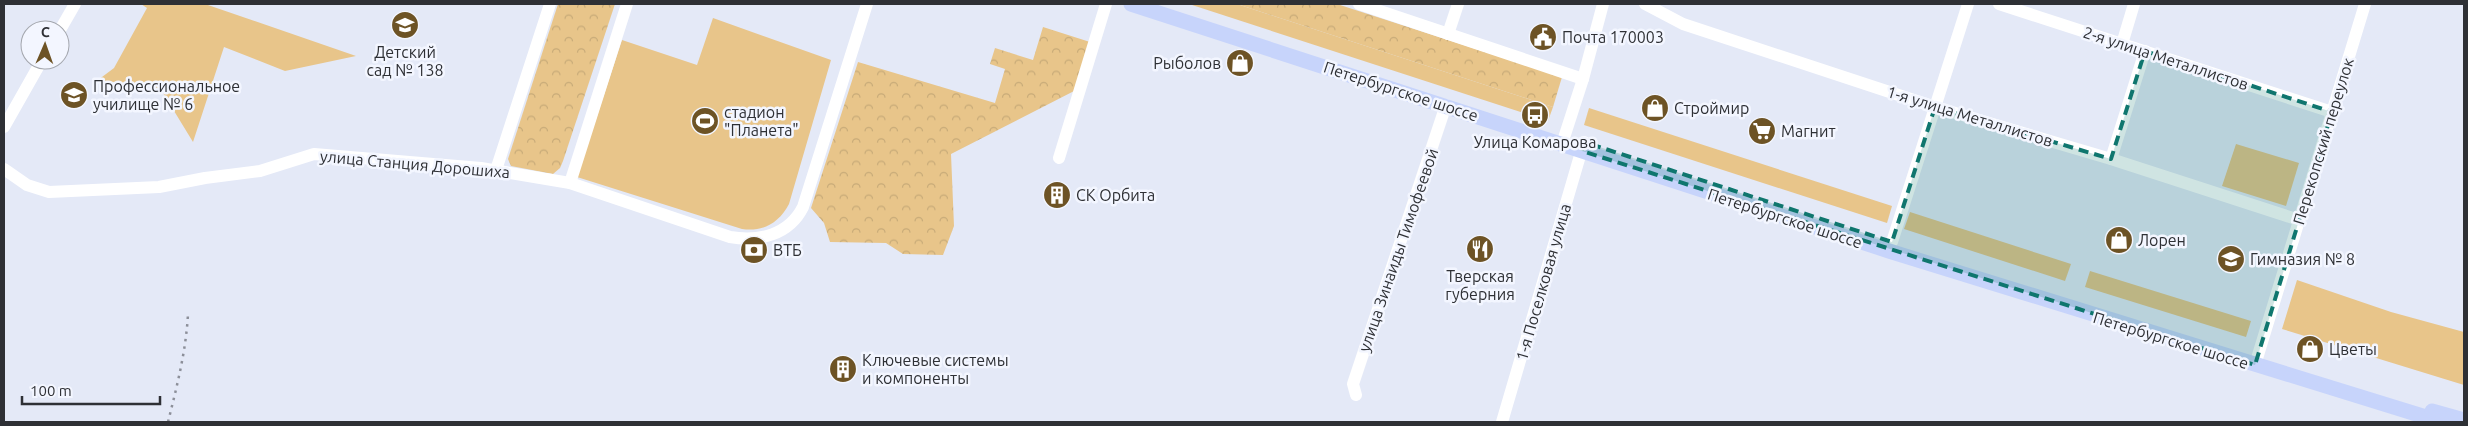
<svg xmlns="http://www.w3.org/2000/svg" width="2468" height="426" viewBox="0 0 2468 426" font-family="Ubuntu,sans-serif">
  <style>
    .grass { fill: #e8c58a }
    .park { fill: url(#park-crowns) }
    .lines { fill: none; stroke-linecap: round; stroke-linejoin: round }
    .minor { stroke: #fff; stroke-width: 12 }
    .major { stroke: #c7d4fb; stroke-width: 15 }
    .rail { stroke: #8c8f99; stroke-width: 2.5; stroke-dasharray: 2.5 5; stroke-linecap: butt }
    .marked { fill: #0f766e; fill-opacity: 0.2; stroke: #0f766e; stroke-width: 4; stroke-dasharray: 10 6; stroke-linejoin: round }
    .labels { text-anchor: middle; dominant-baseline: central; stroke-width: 5; stroke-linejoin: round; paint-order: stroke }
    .poi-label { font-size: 16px; fill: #2e3035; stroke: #f3f6ff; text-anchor: start }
    .street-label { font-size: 16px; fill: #2e3035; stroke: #f3f6ff }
  </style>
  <defs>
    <pattern id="park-crowns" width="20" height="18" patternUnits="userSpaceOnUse" patternTransform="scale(1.25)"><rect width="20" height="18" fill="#e8c58a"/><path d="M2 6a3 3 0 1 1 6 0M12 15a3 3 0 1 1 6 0" fill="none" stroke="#c7aa78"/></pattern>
  </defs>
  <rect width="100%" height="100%" fill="#e4e9f7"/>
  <!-- grass -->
  <g class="grass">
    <path d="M141,4H205L356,56L285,71L224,47L193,142L160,88L98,80L114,68L147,8Z"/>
    <path d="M1189,4H1237L1553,107L1548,121Z"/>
    <path d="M713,18L831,60L789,204C779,223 763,232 742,229L577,177L622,40L697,65Z"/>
    <path d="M1589,108L1892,206L1887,223L1584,125Z"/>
    <path d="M2236,144L2299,163L2286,206L2222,186Z"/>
    <path d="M1910,212L2071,264L2065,281L1904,229Z"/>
    <path d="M2090,271L2251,321L2246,337L2085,287Z"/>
    <path d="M2297,280L2391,312L2464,332V385L2282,329Z"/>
  </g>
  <!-- park -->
  <g class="park">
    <path d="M558,4H615L563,161L560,168L553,174L511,166L508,159Z"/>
    <path d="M1237,4H1337L1562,77L1553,107Z"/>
    <path d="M1043,27L1090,42L1078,89L951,154L954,226L943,255L903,254L886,243L830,242L824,223L811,208L858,62L995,103L1005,69L990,64L995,48L1033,60Z"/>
  </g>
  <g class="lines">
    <!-- minor -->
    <g class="minor">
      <path d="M1359,4L1583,79"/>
      <path d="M1645,4L1683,24L1935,107L2111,159L2299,220"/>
      <path d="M1999,4L2332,112"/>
      <path d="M60,30L75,4"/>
      <path d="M1448,34L1458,4"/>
      <path d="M2122,44L2134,4"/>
      <path d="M4,127L42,60"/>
      <path d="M1562,144L1583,79L1603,4"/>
      <path d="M1059,158L1106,4"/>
      <path d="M2111,159L2145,51"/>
      <path d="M4,169L27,185L49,192L159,187L205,178L260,171L314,154L481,168L570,183L730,237C759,242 789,235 803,207L867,4"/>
      <path d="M496,170L550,4"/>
      <path d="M570,183L627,4"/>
      <path d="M1892,242L1968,4"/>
      <path d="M2255,365L2365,4"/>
      <path d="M1356,395L1353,384L1446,105"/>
      <path d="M1502,422L1584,142"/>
    </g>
    <!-- major -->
    <g class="major">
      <path d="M1131,4L1889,251L2442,422"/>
      <path d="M2432,411L2464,420"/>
    </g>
    <!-- rail -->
    <path class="rail" d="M168,422C177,386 186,351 188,314"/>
  </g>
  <!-- marked area -->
  <path class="marked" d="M2145,51L2332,112L2255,365L1582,151L1584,142L1892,242L1935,107L2111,159Z"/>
  <!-- icons -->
  <defs>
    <g id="school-disc" transform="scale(1.4375)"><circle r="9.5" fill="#6d5325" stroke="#f3f6ff"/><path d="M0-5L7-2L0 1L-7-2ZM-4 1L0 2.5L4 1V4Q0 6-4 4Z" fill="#fff"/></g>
    <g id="civic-disc" transform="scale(1.4375)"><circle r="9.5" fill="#6d5325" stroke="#f3f6ff"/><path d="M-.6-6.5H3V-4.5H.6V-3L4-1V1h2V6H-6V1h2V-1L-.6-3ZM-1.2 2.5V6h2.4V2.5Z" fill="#fff"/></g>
    <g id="shop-disc" transform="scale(1.4375)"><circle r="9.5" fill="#6d5325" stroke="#f3f6ff"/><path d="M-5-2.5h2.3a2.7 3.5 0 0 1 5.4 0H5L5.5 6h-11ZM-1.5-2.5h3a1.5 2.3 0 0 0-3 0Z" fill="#fff"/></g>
    <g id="university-disc" transform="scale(1.4375)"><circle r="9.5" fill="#6d5325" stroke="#f3f6ff"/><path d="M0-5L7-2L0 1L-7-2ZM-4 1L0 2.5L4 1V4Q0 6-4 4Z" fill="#fff"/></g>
    <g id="bus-disc" transform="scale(1.4375)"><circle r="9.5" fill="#6d5325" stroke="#f3f6ff"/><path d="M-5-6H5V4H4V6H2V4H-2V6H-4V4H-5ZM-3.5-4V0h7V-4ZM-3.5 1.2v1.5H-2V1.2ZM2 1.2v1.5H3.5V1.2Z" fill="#fff"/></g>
    <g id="stadium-disc" transform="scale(1.4375)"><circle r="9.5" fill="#6d5325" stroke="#f3f6ff"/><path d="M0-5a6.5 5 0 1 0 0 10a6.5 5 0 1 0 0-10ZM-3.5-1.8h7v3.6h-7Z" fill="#fff"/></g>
    <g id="supermarket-disc" transform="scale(1.4375)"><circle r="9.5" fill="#6d5325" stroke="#f3f6ff"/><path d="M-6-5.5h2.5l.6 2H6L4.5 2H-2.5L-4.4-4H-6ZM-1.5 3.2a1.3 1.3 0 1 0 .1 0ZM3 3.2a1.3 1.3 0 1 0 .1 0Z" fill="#fff"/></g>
    <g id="building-disc" transform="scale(1.4375)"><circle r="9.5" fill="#6d5325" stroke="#f3f6ff"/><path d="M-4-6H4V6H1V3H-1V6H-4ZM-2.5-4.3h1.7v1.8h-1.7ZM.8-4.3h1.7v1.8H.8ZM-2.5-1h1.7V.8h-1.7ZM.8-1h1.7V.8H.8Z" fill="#fff"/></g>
    <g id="restaurant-disc" transform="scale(1.4375)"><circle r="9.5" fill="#6d5325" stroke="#f3f6ff"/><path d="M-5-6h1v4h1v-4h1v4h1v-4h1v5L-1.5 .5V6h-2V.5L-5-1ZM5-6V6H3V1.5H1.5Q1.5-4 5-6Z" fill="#fff"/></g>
    <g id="bank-disc" transform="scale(1.4375)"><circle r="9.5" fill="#6d5325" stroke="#f3f6ff"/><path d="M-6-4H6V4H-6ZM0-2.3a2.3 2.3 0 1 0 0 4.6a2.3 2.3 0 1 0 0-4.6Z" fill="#fff"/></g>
  </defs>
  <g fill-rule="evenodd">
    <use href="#school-disc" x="405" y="25"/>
    <use href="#civic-disc" x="1543" y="37"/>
    <use href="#shop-disc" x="1240" y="63"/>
    <use href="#university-disc" x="74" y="95"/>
    <use href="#shop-disc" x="1655" y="108"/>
    <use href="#bus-disc" x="1535" y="115"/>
    <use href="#stadium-disc" x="705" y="121"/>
    <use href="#supermarket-disc" x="1762" y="131"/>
    <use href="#building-disc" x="1057" y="195"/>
    <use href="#shop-disc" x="2119" y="240"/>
    <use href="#restaurant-disc" x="1480" y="249"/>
    <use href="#bank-disc" x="754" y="250"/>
    <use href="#school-disc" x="2231" y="259"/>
    <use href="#shop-disc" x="2310" y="349"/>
    <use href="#building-disc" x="843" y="369"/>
  </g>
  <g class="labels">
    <!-- poi labels -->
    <g class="poi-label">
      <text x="1562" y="37">Почта 170003</text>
      <text x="405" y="52" text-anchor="middle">Детский<tspan x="405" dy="18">сад № 138</tspan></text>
      <text x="1221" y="63" text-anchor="end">Рыболов</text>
      <text x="93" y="86">Профессиональное<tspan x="93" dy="18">училище № 6</tspan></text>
      <text x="1674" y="108">Строймир</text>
      <text x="724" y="112">стадион<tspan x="724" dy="18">"Планета"</tspan></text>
      <text x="1781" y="131">Магнит</text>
      <text x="1535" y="142" text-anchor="middle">Улица Комарова</text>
      <text x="1076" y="195">СК Орбита</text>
      <text x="2138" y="240">Лорен</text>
      <text x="773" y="250">ВТБ</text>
      <text x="2250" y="259">Гимназия № 8</text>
      <text x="1480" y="276" text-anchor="middle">Тверская<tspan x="1480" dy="18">губерния</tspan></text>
      <text x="2329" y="349">Цветы</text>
      <text x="862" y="360">Ключевые системы<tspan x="862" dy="18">и компоненты</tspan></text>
    </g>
    <!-- street labels -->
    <g class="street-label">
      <text transform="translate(2166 58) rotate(18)">2-я улица Металлистов</text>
      <text transform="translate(1401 91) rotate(18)">Петербургское шоссе</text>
      <text transform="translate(1970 116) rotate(17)">1-я улица Металлистов</text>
      <text transform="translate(2323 141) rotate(-73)">Перекопский переулок</text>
      <text transform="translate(415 164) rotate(5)">улица Станция Дорошиха</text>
      <text transform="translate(1785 218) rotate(18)">Петербургское шоссе</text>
      <text transform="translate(1398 250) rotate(-71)">улица Зинаиды Тимофеевой</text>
      <text transform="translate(1543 282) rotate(-74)">1-я Поселковая улица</text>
      <text transform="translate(2171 340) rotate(17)">Петербургское шоссе</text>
    </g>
  </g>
  <!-- border -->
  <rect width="2468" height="426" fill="none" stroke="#2e3035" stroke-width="10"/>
  <!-- north arrow -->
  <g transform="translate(45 45) rotate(2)"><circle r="24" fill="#f3f6ff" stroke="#a4a7ae"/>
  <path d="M0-4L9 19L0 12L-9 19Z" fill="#6d5325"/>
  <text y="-8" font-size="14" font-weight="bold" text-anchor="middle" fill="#2e3035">С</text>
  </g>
  <!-- scale -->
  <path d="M22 396v8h138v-8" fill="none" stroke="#2e3035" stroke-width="2.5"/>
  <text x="30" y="396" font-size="15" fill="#2e3035" stroke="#f3f6ff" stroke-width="4" paint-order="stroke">100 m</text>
</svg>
